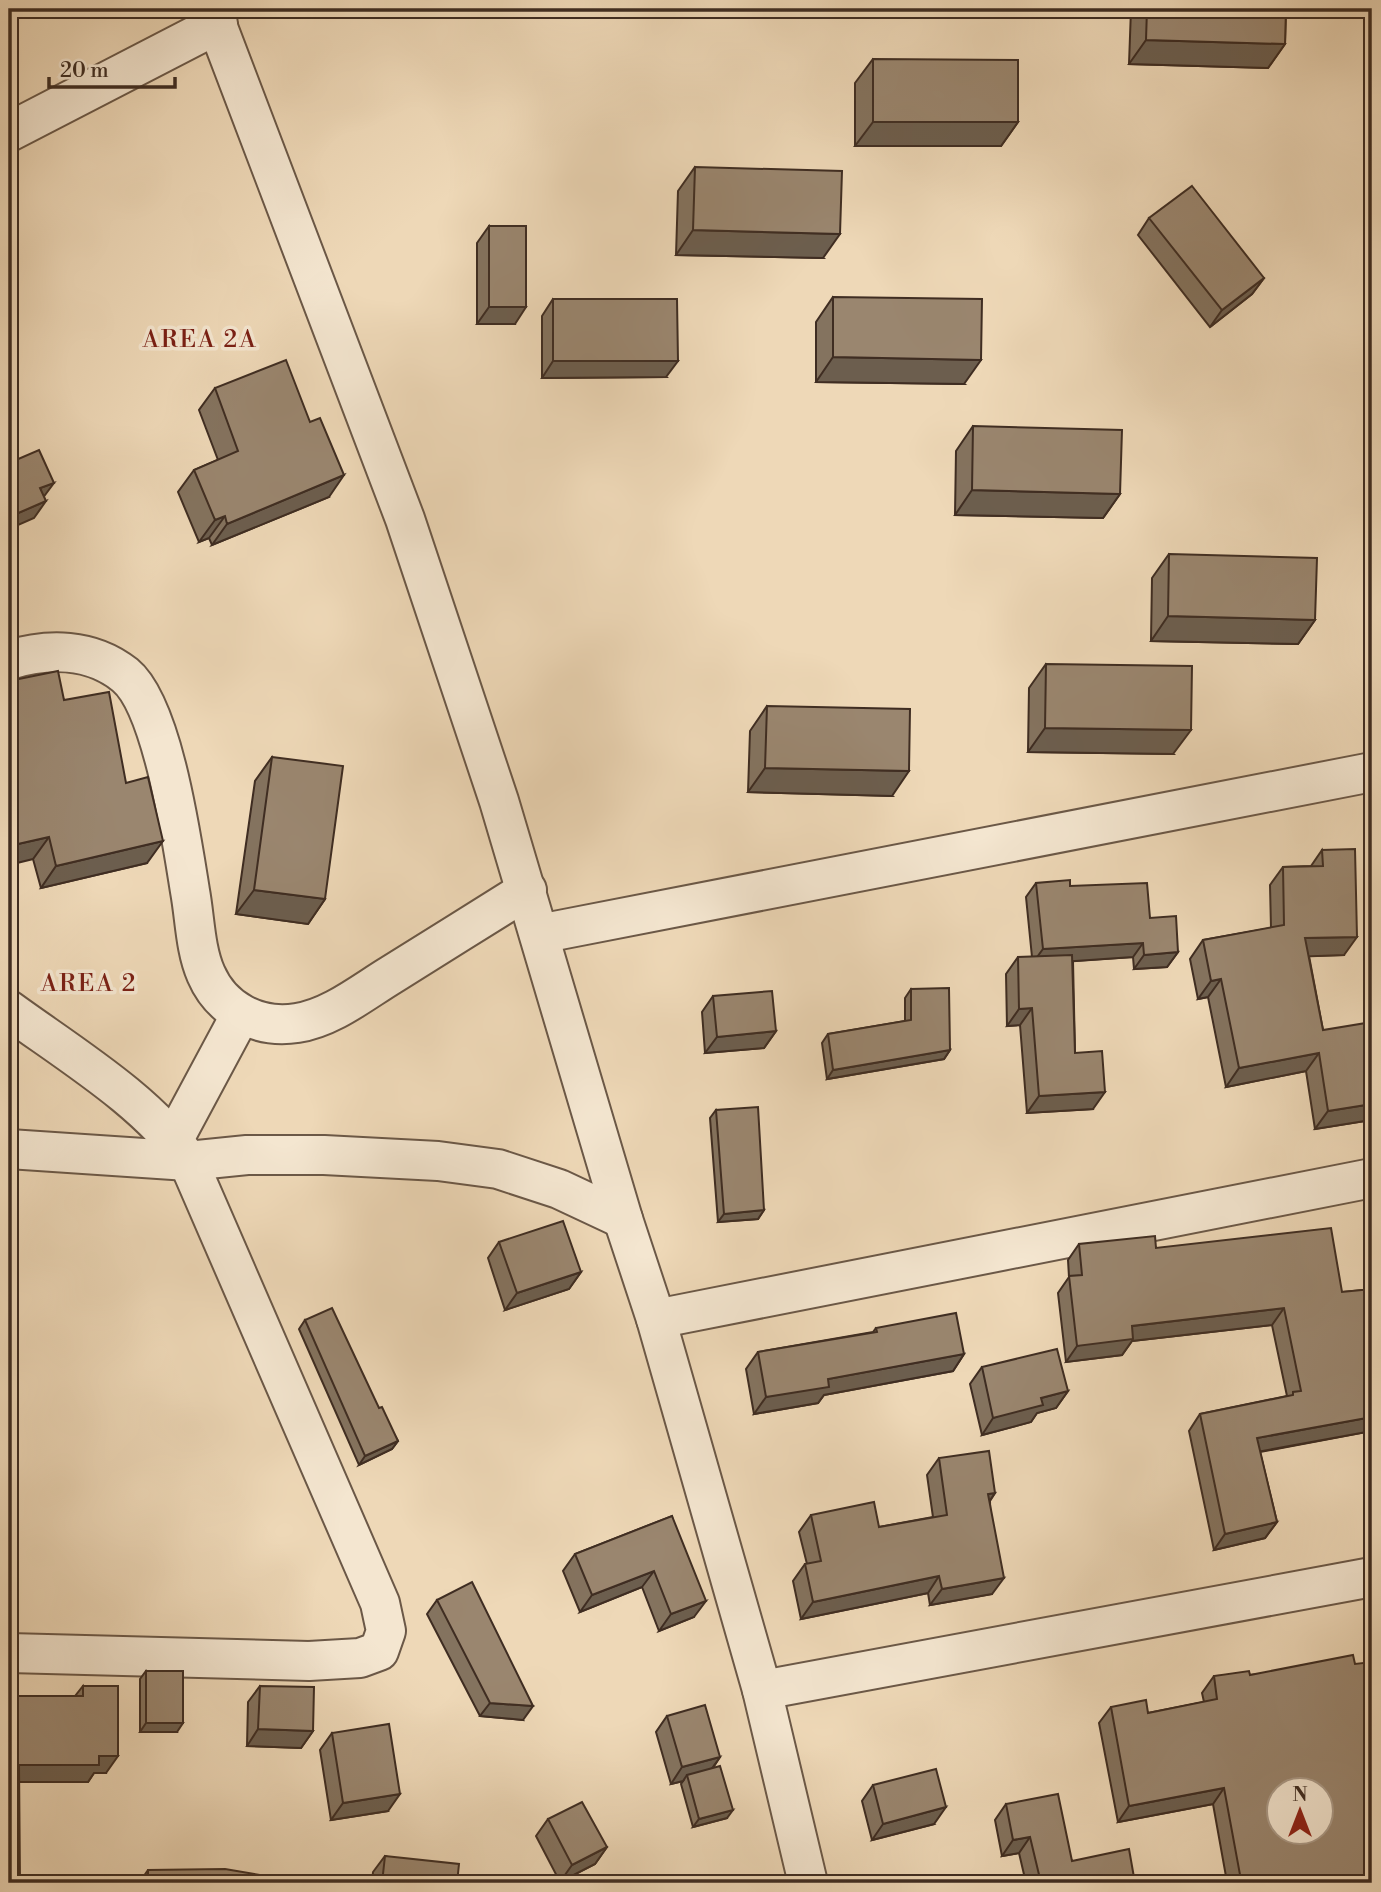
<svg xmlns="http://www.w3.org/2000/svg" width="1381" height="1892" viewBox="0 0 1381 1892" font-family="'Libre Bodoni',serif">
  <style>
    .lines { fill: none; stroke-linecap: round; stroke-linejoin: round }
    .minor-casing { stroke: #6b5847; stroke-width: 42 }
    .minor { stroke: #f4e6d0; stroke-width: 38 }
    .wall { fill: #84735f; stroke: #3f2d22; stroke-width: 2 }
    .shaded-wall { fill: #6c5e4e; stroke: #3f2d22; stroke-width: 2 }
    .building { fill: #9a866f; stroke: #3f2d22; stroke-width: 2; fill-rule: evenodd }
    .labels { text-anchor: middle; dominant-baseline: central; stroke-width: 7; stroke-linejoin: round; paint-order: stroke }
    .quarter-label { font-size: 24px; letter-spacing: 2px; fill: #7a1f14; stroke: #f4e6d0 }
  </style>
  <rect width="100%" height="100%" fill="#eed8b7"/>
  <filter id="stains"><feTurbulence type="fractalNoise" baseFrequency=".00286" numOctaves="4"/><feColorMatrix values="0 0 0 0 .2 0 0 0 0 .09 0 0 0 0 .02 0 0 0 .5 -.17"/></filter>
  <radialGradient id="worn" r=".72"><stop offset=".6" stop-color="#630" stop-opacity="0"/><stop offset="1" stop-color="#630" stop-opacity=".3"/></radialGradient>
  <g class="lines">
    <!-- minor casing -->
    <g class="minor-casing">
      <g id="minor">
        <path d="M211,9L405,519L499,801L623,1219L656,1319L762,1690L808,1883"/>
        <path d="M9,132L218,24"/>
        <path d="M9,660C48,648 91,648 125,675C163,706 182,842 190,891C195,918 195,949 206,974C222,1011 259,1029 297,1023C331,1018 363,992 391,975C436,947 482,918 527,890"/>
        <path d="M539,934L1372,772"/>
        <path d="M9,1010C65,1051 151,1103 188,1161L380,1603L386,1631L379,1651L360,1658L309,1661L9,1653"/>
        <path d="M174,1139L241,1014"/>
        <path d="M9,1149L188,1161L247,1155H324L438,1161L498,1169L559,1189L623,1219"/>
        <path d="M656,1319L1372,1178"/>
        <path d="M762,1690L1372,1577"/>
      </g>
    </g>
    <!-- minor -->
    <use href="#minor" class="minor"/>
  </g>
  <!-- wall -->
  <g class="wall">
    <path d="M1131,9H1286L1285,44L1268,68L1129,64Z"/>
    <path d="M873,59L1018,122L1001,146H855V83Z"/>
    <path d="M695,167L823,258L676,255L678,191Z"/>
    <path d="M1149,218L1264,278L1252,294L1210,327L1138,235Z"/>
    <path d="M489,226L515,324H477V243Z"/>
    <path d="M833,297L964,384L816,382V322Z"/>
    <path d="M553,299L666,377L542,378V316Z"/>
    <path d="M215,388L329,497L212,545L209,538L199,542L178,492L194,470L218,460L199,410Z"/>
    <path d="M973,426L1120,494L1103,518L955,515L956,451Z"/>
    <path d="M1169,554L1315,620L1298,644L1151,641L1152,578Z"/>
    <path d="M1046,664L1173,754L1028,752L1029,688Z"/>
    <path d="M64,700L126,783L147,863L41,888L33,859Z"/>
    <path d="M767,706L892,796L748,792L750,731Z"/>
    <path d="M272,757L325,899L308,924L236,914L255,781Z"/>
    <path d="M1322,850L1344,955L1309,956L1323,1030L1371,1120L1315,1129L1306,1071L1226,1087L1208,997L1198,999L1190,959L1203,940L1271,928L1270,885L1283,867L1311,866Z"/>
    <path d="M1036,883L1070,886L1150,918L1178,952L1167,967L1134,969L1133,957L1073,961L1075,1053L1093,1109L1027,1113L1020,1025L1007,1026L1006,974L1018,957H1032L1026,897Z"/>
    <path d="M911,989L950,1050L944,1059L827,1079L822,1043L828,1034L905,1021V998Z"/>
    <path d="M713,996L776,1031L764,1048L705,1053L702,1012Z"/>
    <path d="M716,1110L764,1210L758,1219L718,1222L710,1118Z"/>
    <path d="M499,1242L581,1272L569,1289L505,1310L488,1258Z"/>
    <path d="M1079,1244L1156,1248L1342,1292L1372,1289V1431L1260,1452L1277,1522L1265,1538L1214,1550L1189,1431L1200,1414L1287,1396L1272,1325L1132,1341L1122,1355L1066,1362L1058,1293L1069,1277L1068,1260Z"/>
    <path d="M305,1320L379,1408L398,1441L392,1449L359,1465L299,1329Z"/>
    <path d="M876,1328L964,1354L953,1371L824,1395L818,1403L754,1414L746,1369L758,1352L873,1332Z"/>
    <path d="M982,1367L1068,1391L1056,1408L1037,1413L1031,1422L982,1435L970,1384Z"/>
    <path d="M939,1458L995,1493L990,1501L992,1594L930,1605L928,1593L801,1619L793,1581L805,1564H807L799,1532L811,1515L879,1527L933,1517L927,1475Z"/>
    <path d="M672,1516L694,1617L659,1631L642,1587L580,1612L563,1571L575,1554Z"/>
    <path d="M437,1600L523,1720L480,1716L427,1614Z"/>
    <path d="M1355,1664L1372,1883L1227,1882L1213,1804L1118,1822L1099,1723L1111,1707L1148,1713L1204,1702L1202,1693L1214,1676L1250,1675Z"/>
    <path d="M146,1671L177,1732H140V1679Z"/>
    <path d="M83,1686L106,1773H94L88,1782H19L9,1696H75Z"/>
    <path d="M260,1686L313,1731L301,1748L247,1746L248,1702Z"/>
    <path d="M667,1716L720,1757L713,1768L727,1818L693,1827L681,1784L683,1781L671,1784L656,1732Z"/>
    <path d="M332,1733L388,1811L331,1820L320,1750Z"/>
    <path d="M873,1785L934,1824L872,1840L862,1801Z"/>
    <path d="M1006,1804L1072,1861L1135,1883H1026L1019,1853L1002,1856L995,1820Z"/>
    <path d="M548,1819L607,1847L595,1864L560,1882L536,1836Z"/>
    <path d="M385,1856L457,1883H372L373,1872Z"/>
    <path d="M148,1870L307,1883H139Z"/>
  </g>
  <!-- shaded-wall -->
  <g class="shaded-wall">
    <path d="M1146,40L1285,44L1268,68L1129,64Z"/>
    <path d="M873,122H1018L1001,146H855Z"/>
    <path d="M693,230L840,234L823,258L676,255Z"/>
    <path d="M1264,278L1252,294L1210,327L1222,310Z"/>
    <path d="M489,307H526L515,324H477Z"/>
    <path d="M833,357L981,360L964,384L816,382Z"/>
    <path d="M553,361H678L666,377L542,378Z"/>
    <path d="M344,475L329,497L212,545L227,524Z"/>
    <path d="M54,483L42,499L40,488Z"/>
    <path d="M972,490L1120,494L1103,518L955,515Z"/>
    <path d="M46,501L34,518L9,529V517Z"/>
    <path d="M225,516L209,538L199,542L215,520Z"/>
    <path d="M1168,616L1315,620L1298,644L1151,641Z"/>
    <path d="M1045,728L1191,730L1173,754L1028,752Z"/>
    <path d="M765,768L909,771L892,796L748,792Z"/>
    <path d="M49,837L33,859L9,865V846Z"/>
    <path d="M163,841L147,863L41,888L56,866Z"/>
    <path d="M254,890L325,899L308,924L236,914Z"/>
    <path d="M1357,937L1344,955L1292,957L1305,938Z"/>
    <path d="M1143,943L1133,957L1032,964L1043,949Z"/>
    <path d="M1178,952L1167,967L1134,969L1144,955Z"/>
    <path d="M1221,979L1208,997L1198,999L1211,981Z"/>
    <path d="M1032,1008L1020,1025L1007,1026L1019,1009Z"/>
    <path d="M776,1031L764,1048L705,1053L717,1037Z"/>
    <path d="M950,1050L944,1059L827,1079L833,1070Z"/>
    <path d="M1319,1053L1306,1071L1226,1087L1239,1068Z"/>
    <path d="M1105,1092L1093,1109L1027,1113L1039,1096Z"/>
    <path d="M1372,1104V1118L1371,1120L1315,1129L1328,1111Z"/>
    <path d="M764,1210L758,1219L718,1222L724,1214Z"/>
    <path d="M581,1272L569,1289L505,1310L517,1293Z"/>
    <path d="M1284,1308L1272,1325L1132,1341L1122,1355L1066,1362L1077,1346L1132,1326Z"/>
    <path d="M964,1354L953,1371L824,1395L818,1403L754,1414L766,1397L828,1379Z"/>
    <path d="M1068,1391L1056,1408L1037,1413L1031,1422L982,1435L993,1418L1041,1398Z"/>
    <path d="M1372,1417V1431L1246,1454L1257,1438Z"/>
    <path d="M398,1441L392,1449L359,1465L365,1456Z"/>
    <path d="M995,1493L983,1510L988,1494Z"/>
    <path d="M1277,1522L1265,1538L1214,1550L1225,1534Z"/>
    <path d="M654,1571L642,1587L580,1612L592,1595Z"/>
    <path d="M939,1576L928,1593L801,1619L813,1602Z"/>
    <path d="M1004,1578L992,1594L930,1605L942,1589Z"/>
    <path d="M706,1601L694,1617L659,1631L671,1614Z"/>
    <path d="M490,1703L533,1706L523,1720L480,1716Z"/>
    <path d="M146,1723H183L177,1732H140Z"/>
    <path d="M258,1729L313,1731L301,1748L247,1746Z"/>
    <path d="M99,1756H118L106,1773H94L88,1782H9L19,1765Z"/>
    <path d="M720,1757L708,1774L687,1775L683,1781L671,1784L682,1767Z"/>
    <path d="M1224,1788L1213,1804L1118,1822L1129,1806Z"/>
    <path d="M400,1794L388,1811L331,1820L343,1803Z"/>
    <path d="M946,1807L934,1824L872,1840L883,1824Z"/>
    <path d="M733,1810L727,1818L693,1827L699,1819Z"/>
    <path d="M1030,1837L1019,1853L1002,1856L1013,1840Z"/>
    <path d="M607,1847L595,1864L560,1882L572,1865Z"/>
  </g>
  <!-- building -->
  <g class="building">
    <path d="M1147,9H1286L1285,44L1146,40Z"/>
    <path d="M873,59L1018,60V122H873Z"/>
    <path d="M695,167L842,171L840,234L693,230Z"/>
    <path d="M1192,186L1264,278L1222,310L1149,218Z"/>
    <rect x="489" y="226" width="37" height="81"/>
    <path d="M833,297L982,299L981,360L833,357Z"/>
    <path d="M553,299H677L678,361H553Z"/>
    <path d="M286,360L310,422L320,418L344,475L227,524L225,516L215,520L194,470L238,451L215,388Z"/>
    <path d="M973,426L1122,430L1120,494L972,490Z"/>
    <path d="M39,450L54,483L40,488L46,501L9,517V463Z"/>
    <path d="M1169,554L1317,558L1315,620L1168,616Z"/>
    <path d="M1046,664L1192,666L1191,730L1045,728Z"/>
    <path d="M58,671L64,700L109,692L126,783L148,777L163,841L56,866L49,837L9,846V681Z"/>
    <path d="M767,706L910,709L909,771L765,768Z"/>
    <path d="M272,757L343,766L325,899L254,890Z"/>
    <path d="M1355,849L1357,937L1305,938L1323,1030L1372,1022V1104L1328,1111L1319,1053L1239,1068L1221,979L1211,981L1203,940L1284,925L1283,867L1323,866L1322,850Z"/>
    <path d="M1070,880V886L1147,883L1150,918L1176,916L1178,952L1144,955L1143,943L1043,949L1036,883Z"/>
    <path d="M1072,955L1075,1053L1102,1051L1105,1092L1039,1096L1032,1008L1019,1009L1018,957Z"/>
    <path d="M949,988L950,1050L833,1070L828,1034L911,1020V989Z"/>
    <path d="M772,991L776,1031L717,1037L713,996Z"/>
    <path d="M758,1107L764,1210L724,1214L716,1110Z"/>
    <path d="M563,1221L581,1272L517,1293L499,1242Z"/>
    <path d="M1331,1228L1342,1292L1372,1289V1417L1257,1438L1277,1522L1225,1534L1200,1414L1293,1395V1392L1301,1391L1284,1308L1132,1326L1133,1339L1077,1346L1069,1276L1082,1275L1079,1244L1155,1236L1156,1248Z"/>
    <path d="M332,1308L379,1408L382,1407L398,1441L365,1456L305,1320Z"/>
    <path d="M956,1313L964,1354L828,1379L829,1387L766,1397L758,1352L877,1332L876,1328Z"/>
    <path d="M1057,1349L1068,1391L1041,1398L1043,1405L993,1418L982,1367Z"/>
    <path d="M989,1451L995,1493L988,1494L1004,1578L942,1589L939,1576L813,1602L805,1564L821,1561L811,1515L874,1502L879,1527L947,1515L939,1458Z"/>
    <path d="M672,1516L706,1601L671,1614L654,1571L592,1595L575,1554Z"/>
    <path d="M472,1582L533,1706L490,1703L437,1600Z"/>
    <path d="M1353,1655L1355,1664L1372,1662V1883H1213L1241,1880L1224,1788L1129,1806L1111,1707L1146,1700L1148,1713L1217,1699L1214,1676L1249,1671L1250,1675ZM1279,1790H1321V1832H1279Z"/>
    <rect x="146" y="1671" width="37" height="52"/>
    <path d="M83,1686H118V1756H99V1765H19L20,1883H9V1696H83Z"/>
    <path d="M260,1686L314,1687L313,1731L258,1729Z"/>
    <path d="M705,1705L720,1757L682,1767L667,1716Z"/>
    <path d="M389,1724L400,1794L343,1803L332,1733Z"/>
    <path d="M720,1766L733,1810L699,1819L687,1775Z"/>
    <path d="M936,1769L946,1807L883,1824L873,1785Z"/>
    <path d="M1058,1794L1072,1861L1129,1849L1135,1883H1041L1030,1837L1013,1840L1006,1804Z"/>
    <path d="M582,1802L607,1847L572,1865L548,1819Z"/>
    <path d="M385,1856L459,1864L457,1883H382Z"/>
    <path d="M225,1869L307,1883H148V1870Z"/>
  </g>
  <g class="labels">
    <!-- quarter labels -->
    <g class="quarter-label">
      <text x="200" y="340">AREA 2A</text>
      <text x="89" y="984">AREA 2</text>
    </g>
  </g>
  <!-- margin -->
  <rect width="1381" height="1892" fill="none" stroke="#eed8b7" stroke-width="35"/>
  <rect x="10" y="10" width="1360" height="1871" fill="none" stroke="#3f2d22" stroke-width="3.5"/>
  <rect x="18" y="18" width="1346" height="1857" fill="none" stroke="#3f2d22" stroke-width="2"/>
  <!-- north arrow -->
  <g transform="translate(1300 1811)"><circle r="33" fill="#f4e6d0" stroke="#ac9c8a" stroke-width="2"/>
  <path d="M0-5L12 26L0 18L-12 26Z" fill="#8f2418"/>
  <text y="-10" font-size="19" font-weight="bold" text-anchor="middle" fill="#3f2d22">N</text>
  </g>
  <!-- scale -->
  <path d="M49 77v10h126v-10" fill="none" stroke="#3f2d22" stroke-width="3.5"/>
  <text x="60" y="77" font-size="21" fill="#3f2d22" stroke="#f4e6d0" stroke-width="5" paint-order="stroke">20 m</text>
  <rect width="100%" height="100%" filter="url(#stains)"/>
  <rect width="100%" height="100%" fill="url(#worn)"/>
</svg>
